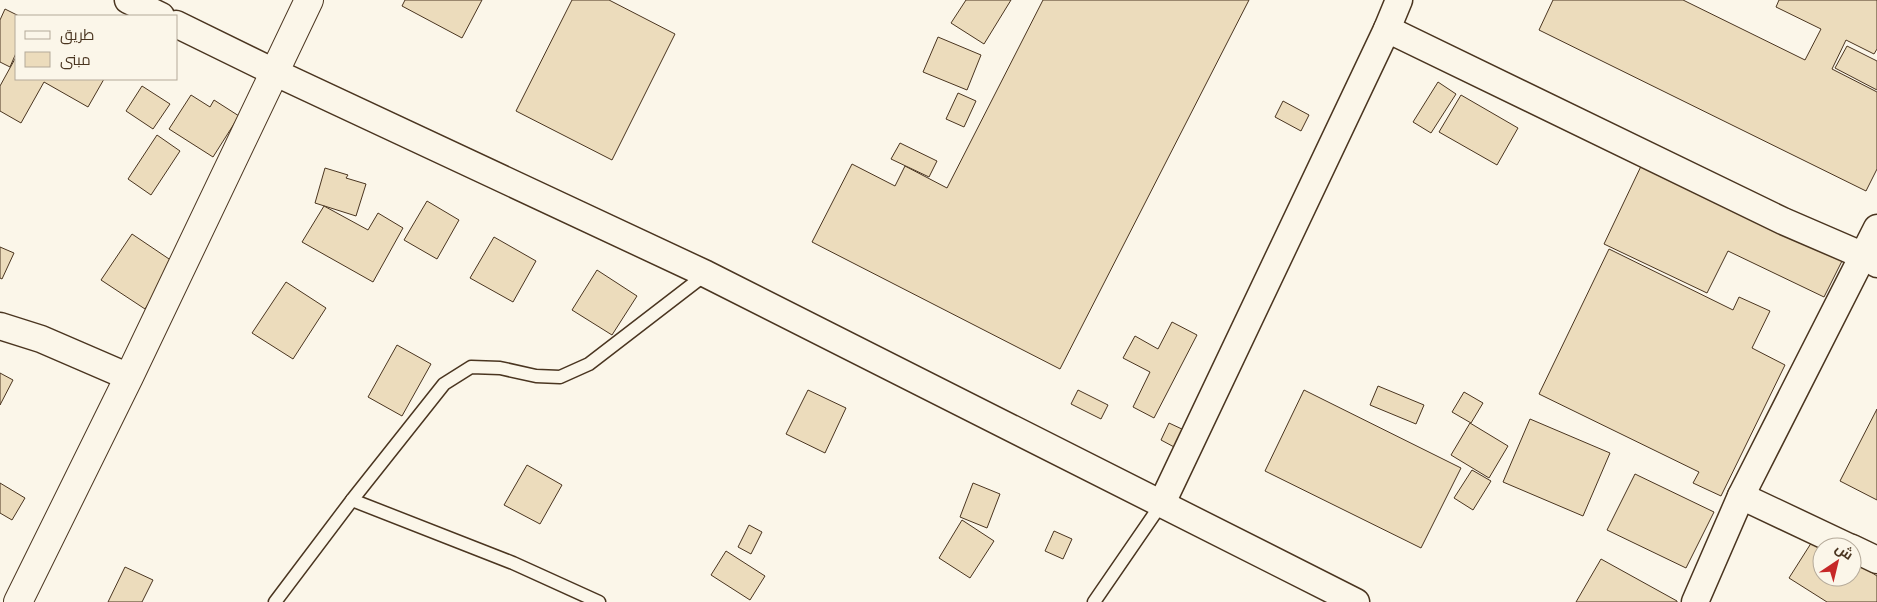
<svg xmlns="http://www.w3.org/2000/svg" width="1877" height="602" viewBox="0 0 1877 602" font-family="'Fira Sans Condensed',Cairo,sans-serif">
  <style>
    .building { fill: #ecdcbc; stroke: #4a3520 }
    .lines { fill: none; stroke-linecap: round; stroke-linejoin: round }
    .service-casing { stroke: #4a3520; stroke-width: 15 }
    .minor-casing { stroke: #4a3520; stroke-width: 29 }
    .tertiary-casing { stroke: #4a3520; stroke-width: 30 }
    .service { stroke: #fbf6e9; stroke-width: 12 }
    .minor { stroke: #fbf6e9; stroke-width: 26 }
    .tertiary { stroke: #fbf6e9; stroke-width: 28 }
  </style>
  <rect width="100%" height="100%" fill="#fbf6e9"/>
  <!-- building -->
  <g class="building">
    <path d="M405,0H482L462,38L402,6Z"/>
    <path d="M572,0H609L675,34L612,160L516,111Z"/>
    <path d="M966,0H1011L984,44L951,23Z"/>
    <path d="M1043,0H1249L1060,369L812,242L852,164L895,186L905,166L947,188Z"/>
    <path d="M1553,0H1683L1805,60L1821,29L1776,7L1779,0H1877V49L1874,54L1846,40L1832,69L1877,92V169L1866,191L1539,30Z"/>
    <path d="M5,9L19,16H16V53L10,67L0,62V20Z"/>
    <path d="M938,37L981,55L967,90L923,72Z"/>
    <path d="M1847,46L1877,61V90L1835,68Z"/>
    <path d="M16,57V79H104L88,107L44,82L21,123L0,111V86Z"/>
    <path d="M1438,82L1456,94L1431,133L1413,122Z"/>
    <path d="M142,86L170,104L153,129L126,111Z"/>
    <path d="M958,93L976,101L964,127L946,119Z"/>
    <path d="M191,95L210,107L214,100L239,116L213,157L169,129Z"/>
    <path d="M1461,95L1518,128L1497,165L1439,132Z"/>
    <path d="M1283,101L1309,115L1301,131L1275,117Z"/>
    <path d="M157,135L180,151L151,195L128,179Z"/>
    <path d="M900,143L937,161L929,177L891,159Z"/>
    <path d="M1643,162L1843,259L1824,297L1728,251L1707,293L1604,244Z"/>
    <path d="M325,168L348,175L346,178L366,184L356,216L315,203Z"/>
    <path d="M427,201L459,220L437,259L404,240Z"/>
    <path d="M324,206L368,230L378,213L403,228L373,282L302,242Z"/>
    <path d="M132,234L175,263L145,309L101,280Z"/>
    <path d="M494,237L536,261L513,302L470,278Z"/>
    <path d="M0,247L14,253L2,279L0,278Z"/>
    <path d="M1609,249L1733,310L1739,297L1770,311L1752,348L1785,365L1721,496L1693,483L1699,472L1539,394Z"/>
    <path d="M597,270L637,296L612,335L572,310Z"/>
    <path d="M286,282L326,308L293,359L252,333Z"/>
    <path d="M1172,322L1197,335L1154,418L1133,407L1150,372L1123,358L1135,336L1158,349Z"/>
    <path d="M397,345L431,364L402,416L368,397Z"/>
    <path d="M0,373L13,380L0,405Z"/>
    <path d="M1378,386L1424,405L1416,424L1370,405Z"/>
    <path d="M808,390L846,408L825,453L786,434Z"/>
    <path d="M1078,390L1108,405L1101,419L1071,404Z"/>
    <path d="M1304,390L1461,468L1421,548L1265,471Z"/>
    <path d="M1464,392L1483,403L1471,423L1452,412Z"/>
    <path d="M1877,409V500L1840,481Z"/>
    <path d="M1530,419L1610,453L1583,516L1503,482Z"/>
    <path d="M1169,423L1184,430L1176,448L1161,440Z"/>
    <path d="M1470,423L1508,446L1489,478L1451,455Z"/>
    <path d="M527,465L562,485L540,524L504,505Z"/>
    <path d="M1472,470L1491,481L1473,510L1454,498Z"/>
    <path d="M1635,474L1714,512L1686,568L1607,530Z"/>
    <path d="M0,483L25,498L12,520L0,513Z"/>
    <path d="M973,483L1000,494L987,528L960,517Z"/>
    <path d="M962,520L994,541L970,578L939,558Z"/>
    <path d="M749,525L762,532L751,554L738,547Z"/>
    <path d="M1054,531L1072,539L1063,559L1045,551Z"/>
    <path d="M1815,537L1822,547V577H1852V560L1877,576V602H1827L1789,578Z"/>
    <path d="M726,551L765,576L750,600L711,575Z"/>
    <path d="M1601,559L1677,601V602H1576Z"/>
    <path d="M125,567L153,580L142,602H108Z"/>
  </g>
  <g class="lines">
    <!-- service casing -->
    <g class="service-casing">
      <g id="service">
        <path d="M352,500L513,563L599,602"/>
        <path d="M275,602L352,500L444,384L471,367L500,368L536,376L560,377L589,364L706,274"/>
        <path d="M1094,602L1162,503"/>
      </g>
    </g>
    <!-- minor casing -->
    <g class="minor-casing">
      <g id="minor">
        <path d="M128,0L161,16"/>
        <path d="M176,24L274,72L706,274L1356,602"/>
        <path d="M1387,29L1783,221L1864,256L1877,264"/>
        <path d="M0,326L41,339L129,377"/>
        <path d="M1741,496L1849,547"/>
        <path d="M1162,503L1387,29L1399,0"/>
        <path d="M1852,548L1877,560"/>
        <path d="M1695,602L1741,496L1877,228"/>
      </g>
    </g>
    <!-- tertiary casing -->
    <g class="tertiary-casing">
      <path id="tertiary" d="M18,602L129,377L309,0"/>
    </g>
    <!-- service -->
    <use href="#service" class="service"/>
    <!-- minor -->
    <use href="#minor" class="minor"/>
    <!-- tertiary -->
    <use href="#tertiary" class="tertiary"/>
  </g>
  <!-- legend -->
  <rect x="15" y="15" width="162" height="65" fill="#fbf6e9" stroke="#b4a999"/>
  <rect x="25" y="31" width="25" height="8" fill="#fbf6e9" stroke="#b4a999"/>
  <text x="60" y="40" font-size="15" fill="#4a3520">طريق</text>
  <rect x="25" y="52" width="25" height="15" fill="#ecdcbc" stroke="#b4a999"/>
  <text x="60" y="65" font-size="15" fill="#4a3520">مبنى</text>
  <!-- north arrow -->
  <g transform="translate(1837 562) rotate(35)"><circle r="24" fill="#fbf6e9" stroke="#b4a999"/>
  <path d="M0-4L9 19L0 12L-9 19Z" fill="#c62828"/>
  <text y="-8" font-size="14" font-weight="bold" text-anchor="middle" fill="#4a3520">ش</text>
  </g>
</svg>
